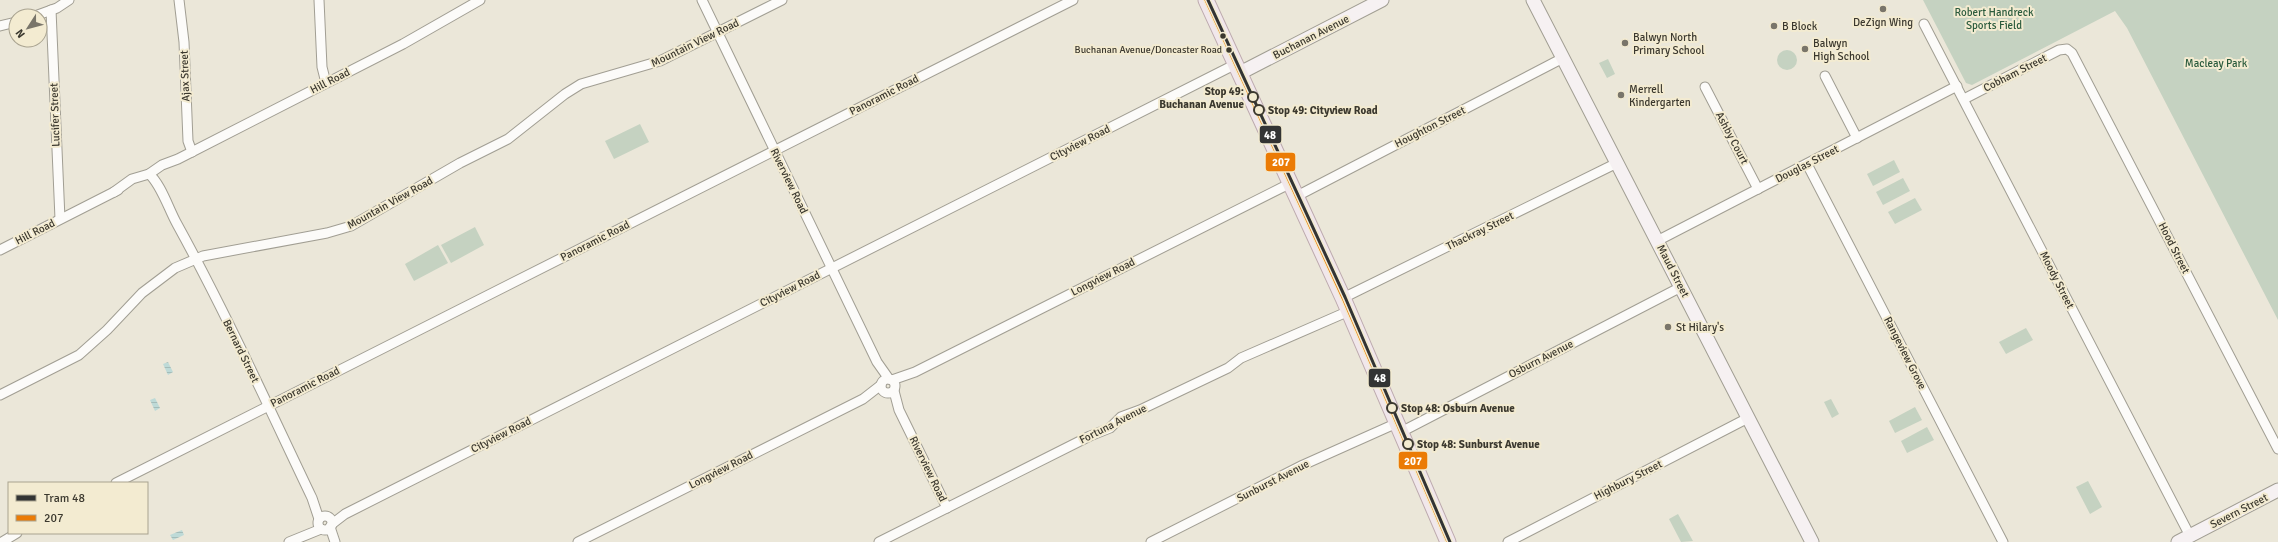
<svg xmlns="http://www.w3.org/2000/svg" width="2278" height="542" viewBox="0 0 2278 542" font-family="Signika,sans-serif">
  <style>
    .park { fill: #c5d2c1 }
    .water { fill: url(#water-rules) }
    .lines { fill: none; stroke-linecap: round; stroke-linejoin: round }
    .street-casing { stroke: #a19e93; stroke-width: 11 }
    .secondary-casing { stroke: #a19e93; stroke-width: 15 }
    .primary-casing { stroke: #bdaaae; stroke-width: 17 }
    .street { stroke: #fcfbf9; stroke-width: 9 }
    .secondary { stroke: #f6f1f2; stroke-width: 13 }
    .primary { stroke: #f1e7eb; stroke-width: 15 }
    .bus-1-casing { stroke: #f3ebd1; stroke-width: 6 }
    .bus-1 { stroke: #eb7b05; stroke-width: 3 }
    .tram-1-casing { stroke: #f3ebd1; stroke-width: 6 }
    .tram-1 { stroke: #333434; stroke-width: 3 }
    .poi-dot { fill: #79756a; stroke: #f3ebd1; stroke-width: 1.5 }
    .bus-dot { fill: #3b382e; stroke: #f3ebd1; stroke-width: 1.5 }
    .stop-dot { fill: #f3ebd1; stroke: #3b382e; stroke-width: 2 }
    .labels { text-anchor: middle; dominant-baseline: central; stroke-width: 4; stroke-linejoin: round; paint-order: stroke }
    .bus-label { font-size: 10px; fill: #3b382e; stroke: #f3ebd1; text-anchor: end }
    .park-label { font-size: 11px; fill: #2b5b3d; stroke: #f3ebd1 }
    .poi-label { font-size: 11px; fill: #3b382e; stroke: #f3ebd1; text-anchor: start }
    .street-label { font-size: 11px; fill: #3b382e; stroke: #f3ebd1 }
    .stop-label { font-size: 11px; font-weight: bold; fill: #3b382e; stroke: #f3ebd1; text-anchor: start }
    .line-badge { stroke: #f3ebd1; stroke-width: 1.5 }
    .badge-label { font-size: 11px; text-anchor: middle; font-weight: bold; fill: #fff }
  </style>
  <defs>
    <pattern id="water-rules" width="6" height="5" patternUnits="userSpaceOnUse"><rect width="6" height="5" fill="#bedad7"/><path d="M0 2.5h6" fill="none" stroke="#a4bcb9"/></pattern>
  </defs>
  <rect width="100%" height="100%" fill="#ebe7d9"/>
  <!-- park -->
  <g class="park">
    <path d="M1923,0H2278V320L2127,28L2115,11L1972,85L1966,83Z"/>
    <circle cx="1787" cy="60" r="10"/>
    <path d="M1608,59L1615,74L1607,78L1599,63Z"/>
    <path d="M640,124L649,142L614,159L605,141Z"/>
    <path d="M1894,160L1900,172L1873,186L1867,174Z"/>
    <path d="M1903,178L1910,191L1883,205L1876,192Z"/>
    <path d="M1915,198L1922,210L1895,224L1888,212Z"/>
    <path d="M475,227L484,245L451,263L441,245Z"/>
    <path d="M438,245L448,263L414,281L405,264Z"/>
    <path d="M2026,328L2033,340L2006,354L1999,342Z"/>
    <path d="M1831,399L1839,414L1832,418L1824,402Z"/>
    <path d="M1915,407L1922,420L1895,433L1889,421Z"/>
    <path d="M1927,427L1934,440L1907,453L1901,441Z"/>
    <path d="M2088,481L2102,507L2090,514L2076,487Z"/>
    <path d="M1678,514L1693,541L1681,542L1669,519Z"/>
  </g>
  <!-- water -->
  <g class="water">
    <path d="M168,362L173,372L168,375L163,364Z"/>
    <path d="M155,398L160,408L155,411L150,400Z"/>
    <path d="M182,530L184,535L173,540L170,535Z"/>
  </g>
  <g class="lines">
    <!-- street casing -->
    <g class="street-casing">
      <g id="street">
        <path d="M179,0L184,42L188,141L192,152"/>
        <path d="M319,0L322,67L326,83"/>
        <path d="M702,0L877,362L889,379"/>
        <path d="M51,10L60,219"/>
        <path d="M35,16L57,8L69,0"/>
        <path d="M1924,24L2190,536"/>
        <path d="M0,26L16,22"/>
        <path d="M1825,76L1857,138"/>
        <path d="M1705,87L1758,189"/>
        <path d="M1964,99L2059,50L2067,49L2072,53L2278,449"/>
        <path d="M1807,164L2003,542"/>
        <path d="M149,174C161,184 169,210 177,224C226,313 268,406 312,498L319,519"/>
        <path d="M114,192L132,179L149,174L162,165L178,159L403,44L480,0"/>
        <path d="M1297,196L1563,58"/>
        <path d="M1657,241L1957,86"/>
        <path d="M0,250L118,190"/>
        <path d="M1343,298L1617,163"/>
        <circle cx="888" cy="386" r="7"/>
        <path d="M892,380L915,372L1291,183"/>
        <path d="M894,391L899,410L947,508"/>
        <path d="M0,395L79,355L107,330L142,293L175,268L203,256L327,233L351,226L460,163L508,139L565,94L581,84L660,61L782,0"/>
        <path d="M1401,432L1681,287"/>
        <path d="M116,483L1073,0"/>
        <circle cx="325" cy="523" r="7"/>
        <path d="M332,524L345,514L1236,64"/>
        <path d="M330,527L335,542"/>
        <path d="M2,542L17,533"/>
        <path d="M289,542L321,529"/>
        <path d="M578,542L863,399L881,385"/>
        <path d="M879,542L1090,436L1110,428L1121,417L1140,410L1228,368L1241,358L1349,311"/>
        <path d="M1151,542L1303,465L1397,423"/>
        <path d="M1508,542L1748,418"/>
      </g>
    </g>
    <!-- secondary casing -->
    <g class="secondary-casing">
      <g id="secondary">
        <path d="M1533,0L1812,542"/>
        <path d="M1240,73L1382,0"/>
        <path d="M2178,542L2278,490"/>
      </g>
    </g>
    <!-- primary casing -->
    <g class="primary-casing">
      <path id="primary" d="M1206,0L1343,298L1448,542"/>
    </g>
    <!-- street -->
    <use href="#street" class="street"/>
    <!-- secondary -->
    <use href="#secondary" class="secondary"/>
    <!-- primary -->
    <use href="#primary" class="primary"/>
    <!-- bus-1 casing -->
    <g class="bus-1-casing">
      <path id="bus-1" d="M1206,0L1343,298L1448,542"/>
    </g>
    <!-- bus-1 -->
    <use href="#bus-1" class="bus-1"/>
    <!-- tram-1 casing -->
    <g class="tram-1-casing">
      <path id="tram-1" d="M1208,0L1345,297L1450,542"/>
    </g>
    <!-- tram-1 -->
    <use href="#tram-1" class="tram-1"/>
  </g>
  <!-- markers -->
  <g class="poi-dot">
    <circle cx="1883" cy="9" r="4"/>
    <circle cx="1774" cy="26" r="4"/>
    <circle cx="1625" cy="43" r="4"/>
    <circle cx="1805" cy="49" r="4"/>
    <circle cx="1621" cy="95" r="4"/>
    <circle cx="1668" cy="327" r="4"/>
  </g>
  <g class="bus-dot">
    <circle cx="1223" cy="36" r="3.5"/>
    <circle cx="1229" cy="50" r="3.5"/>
  </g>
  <g class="stop-dot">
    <circle cx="1253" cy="97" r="5"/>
    <circle cx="1259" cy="110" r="5"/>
    <circle cx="1392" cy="408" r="5"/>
    <circle cx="1408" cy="444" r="5"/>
  </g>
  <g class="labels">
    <!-- bus labels -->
    <g class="bus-label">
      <text x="1222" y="50">Buchanan Avenue/Doncaster Road</text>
    </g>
    <!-- park labels -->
    <g class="park-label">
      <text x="1994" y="12">Robert Handreck<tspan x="1994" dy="13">Sports Field</tspan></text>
      <text x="2216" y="63">Macleay Park</text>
    </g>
    <!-- poi labels -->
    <g class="poi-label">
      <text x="1883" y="22" text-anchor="middle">DeZign Wing</text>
      <text x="1782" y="26">B Block</text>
      <text x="1633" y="37">Balwyn North<tspan x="1633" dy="13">Primary School</tspan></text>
      <text x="1813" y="43">Balwyn<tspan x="1813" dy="13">High School</tspan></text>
      <text x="1629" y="89">Merrell<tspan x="1629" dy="13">Kindergarten</tspan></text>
      <text x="1676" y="327">St Hilary's</text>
    </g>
    <!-- street labels -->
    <g class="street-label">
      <text transform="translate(1311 37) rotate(-27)">Buchanan Avenue</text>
      <text transform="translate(695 43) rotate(-26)">Mountain View Road</text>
      <text transform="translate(2015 73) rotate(-27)">Cobham Street</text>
      <text transform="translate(185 76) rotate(-92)">Ajax Street</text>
      <text transform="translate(330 81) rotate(-27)">Hill Road</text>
      <text transform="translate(884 95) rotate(-27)">Panoramic Road</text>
      <text transform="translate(55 115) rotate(-92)">Lucifer Street</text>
      <text transform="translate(1430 127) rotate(-27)">Houghton Street</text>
      <text transform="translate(1732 138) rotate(62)">Ashby Court</text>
      <text transform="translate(1080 143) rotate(-27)">Cityview Road</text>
      <text transform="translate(1807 164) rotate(-27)">Douglas Street</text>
      <text transform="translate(789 181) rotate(64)">Riverview Road</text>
      <text transform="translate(390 203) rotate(-29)">Mountain View Road</text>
      <text transform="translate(1480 231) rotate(-26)">Thackray Street</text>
      <text transform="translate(35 232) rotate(-27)">Hill Road</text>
      <text transform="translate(595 241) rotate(-27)">Panoramic Road</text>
      <text transform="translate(2174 248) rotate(63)">Hood Street</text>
      <text transform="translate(1673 271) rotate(63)">Maud Street</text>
      <text transform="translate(1103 277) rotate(-27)">Longview Road</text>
      <text transform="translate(2057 280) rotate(63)">Moody Street</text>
      <text transform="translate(790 289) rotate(-27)">Cityview Road</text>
      <text transform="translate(241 351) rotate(64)">Bernard Street</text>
      <text transform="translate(1905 353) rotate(63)">Rangeview Grove</text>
      <text transform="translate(1541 359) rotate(-27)">Osburn Avenue</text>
      <text transform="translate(305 387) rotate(-27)">Panoramic Road</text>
      <text transform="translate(1113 424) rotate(-27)">Fortuna Avenue</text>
      <text transform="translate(501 435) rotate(-27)">Cityview Road</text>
      <text transform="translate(928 469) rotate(64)">Riverview Road</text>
      <text transform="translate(721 470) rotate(-27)">Longview Road</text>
      <text transform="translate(1628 480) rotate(-27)">Highbury Street</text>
      <text transform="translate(1273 481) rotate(-27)">Sunburst Avenue</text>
      <text transform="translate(2239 511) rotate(-27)">Severn Street</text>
    </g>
    <!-- stop labels -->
    <g class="stop-label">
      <text x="1244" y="91" text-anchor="end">Stop 49:<tspan x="1244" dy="13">Buchanan Avenue</tspan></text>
      <text x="1268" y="110">Stop 49: Cityview Road</text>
      <text x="1401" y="408">Stop 48: Osburn Avenue</text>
      <text x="1417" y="444">Stop 48: Sunburst Avenue</text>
    </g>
  </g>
  <g class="line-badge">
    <rect x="1259" y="125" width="23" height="19" rx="4" fill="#333434"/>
    <rect x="1265" y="152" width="31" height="20" rx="4" fill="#eb7b05"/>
    <rect x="1368" y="368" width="23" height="20" rx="4" fill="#333434"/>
    <rect x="1398" y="451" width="30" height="19" rx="4" fill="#eb7b05"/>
  </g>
  <g class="badge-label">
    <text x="1270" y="139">48</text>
    <text x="1281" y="166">207</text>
    <text x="1380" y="382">48</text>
    <text x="1413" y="465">207</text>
  </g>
  <!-- legend -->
  <rect x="8" y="482" width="140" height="52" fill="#f3ebd1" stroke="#a9a390"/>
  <rect x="16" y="495" width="20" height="6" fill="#333434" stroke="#a9a390"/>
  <text x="44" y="502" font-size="12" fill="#3b382e">Tram 48</text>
  <rect x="16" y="515" width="20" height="6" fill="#eb7b05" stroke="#a9a390"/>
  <text x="44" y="522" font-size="12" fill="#3b382e">207</text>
  <!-- north arrow -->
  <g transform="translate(28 28) rotate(234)"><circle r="19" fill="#f3ebd1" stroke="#a9a390"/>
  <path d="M0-3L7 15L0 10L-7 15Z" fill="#79756a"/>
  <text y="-6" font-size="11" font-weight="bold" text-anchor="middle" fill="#3b382e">N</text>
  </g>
</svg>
